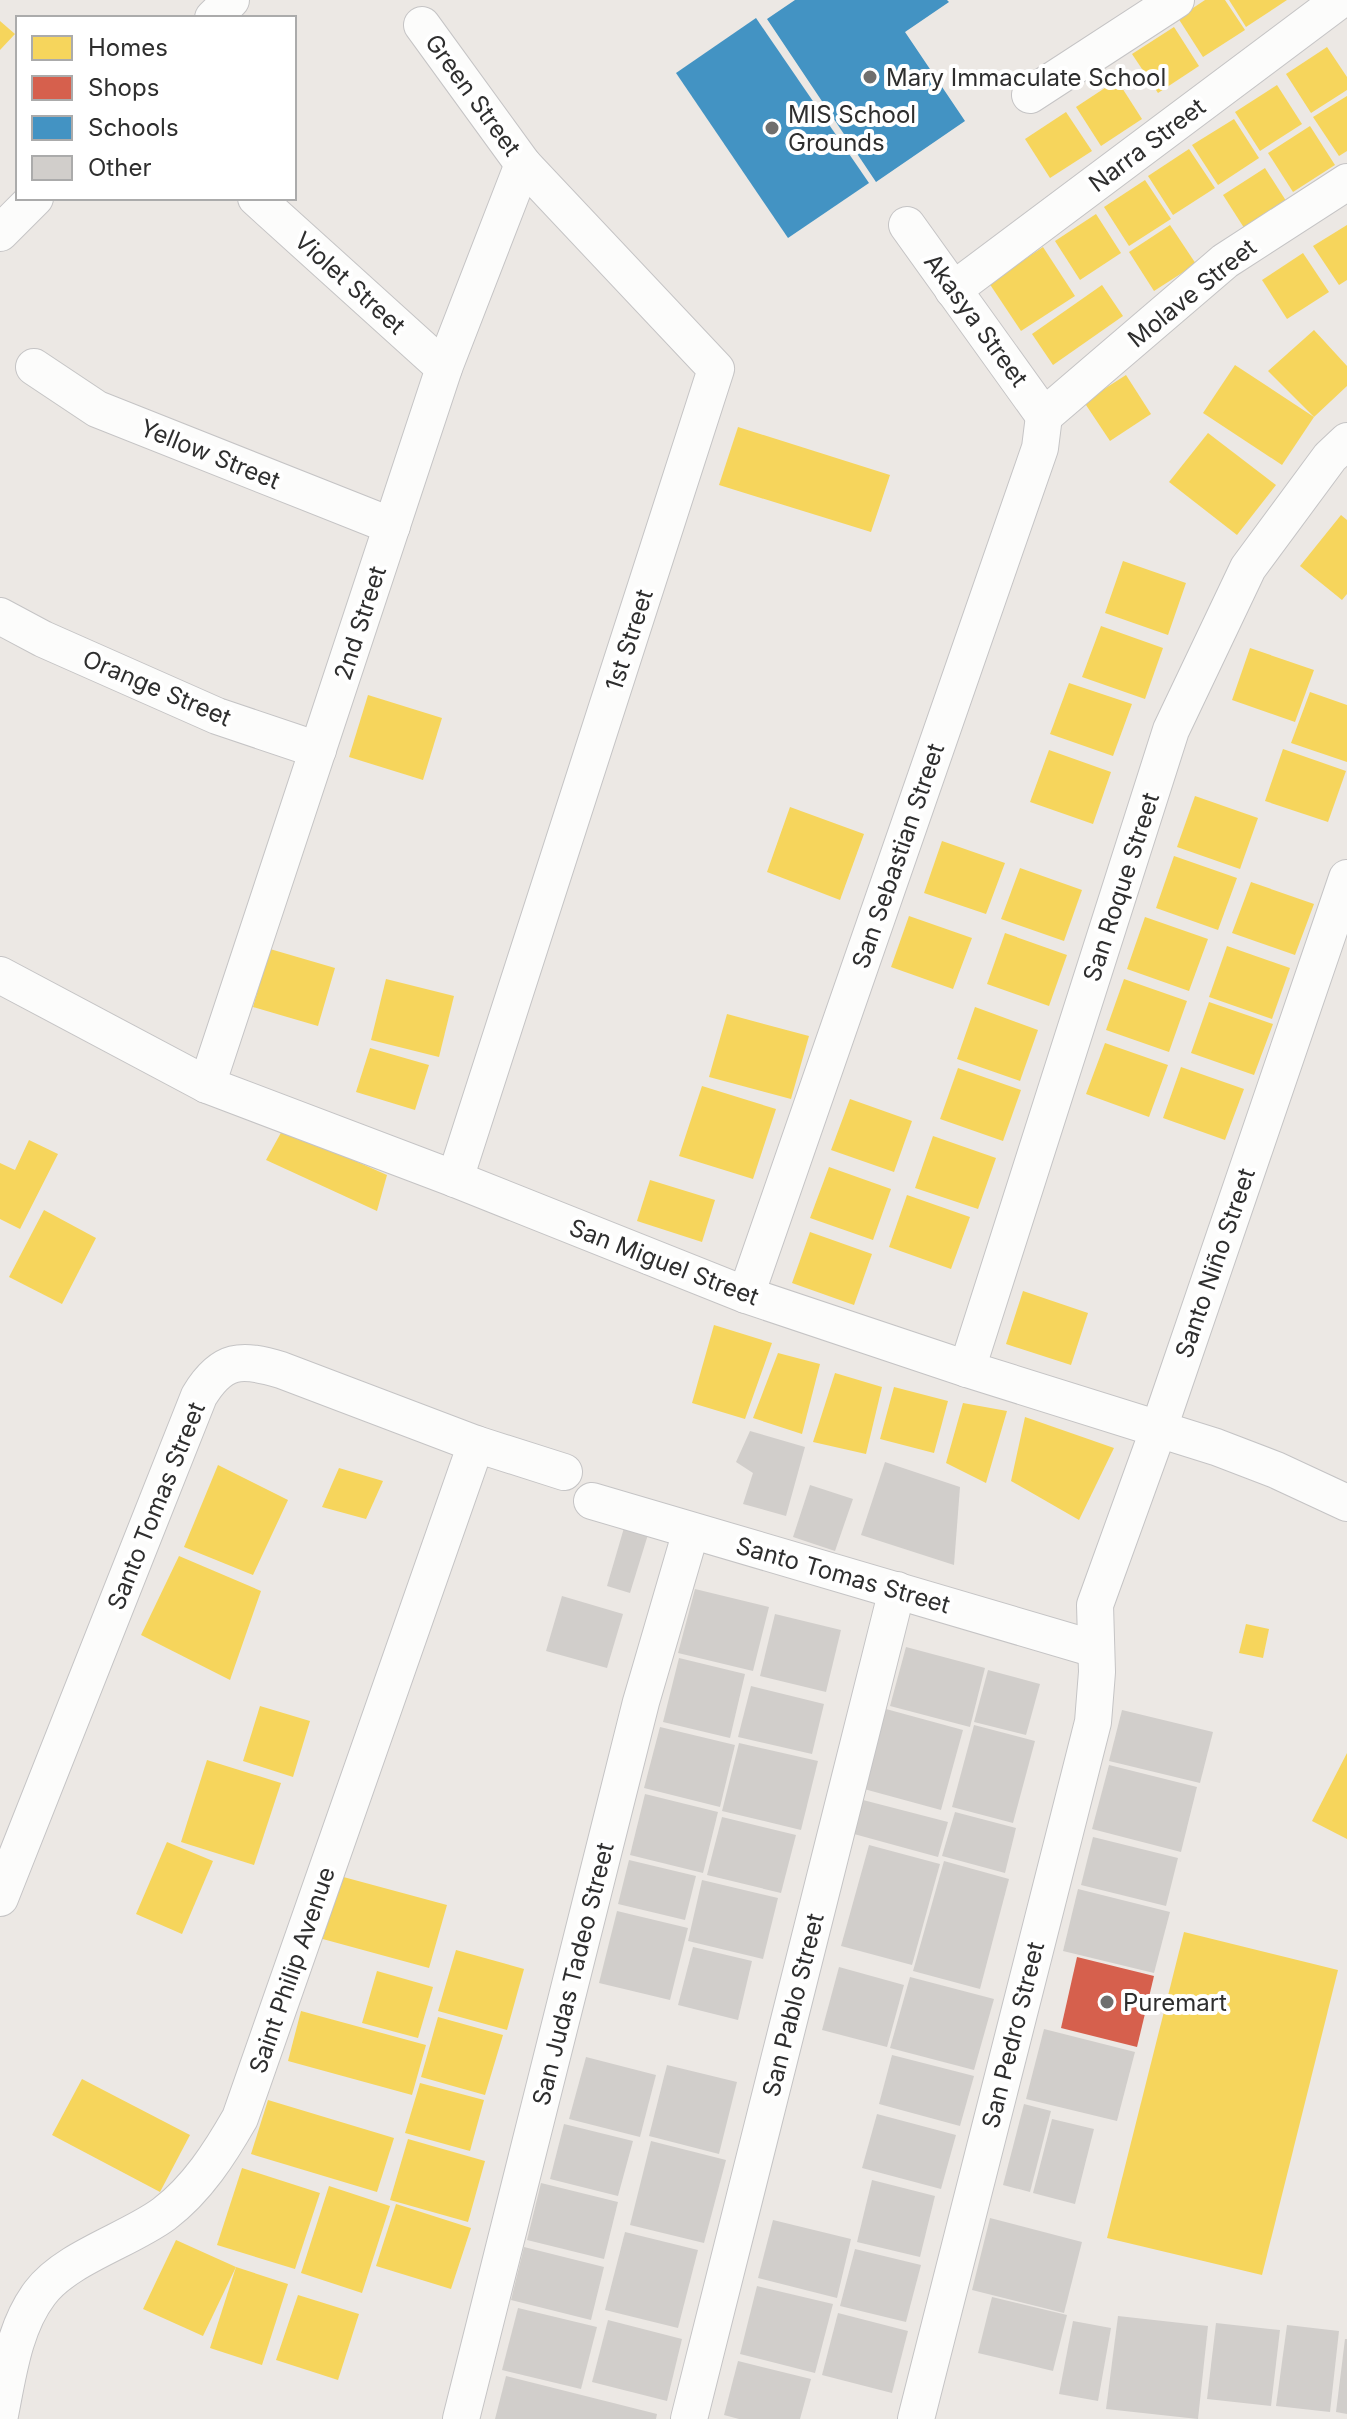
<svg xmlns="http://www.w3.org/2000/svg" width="1347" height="2419" viewBox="0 0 1347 2419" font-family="Inter,sans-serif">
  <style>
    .homes { fill: #f6d55c }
    .shops { fill: #d6604d }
    .schools { fill: #4393c3 }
    .building { fill: #d1cecb }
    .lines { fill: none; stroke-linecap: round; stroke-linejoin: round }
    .street-casing { stroke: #c5c4c5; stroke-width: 38 }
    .street { stroke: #fcfcfb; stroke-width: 36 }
    .poi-dot { fill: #706f6e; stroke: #fff; stroke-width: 3 }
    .labels { text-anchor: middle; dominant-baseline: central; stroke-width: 8; stroke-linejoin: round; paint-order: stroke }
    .poi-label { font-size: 24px; fill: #2e2e2e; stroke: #fff; text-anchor: start }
    .street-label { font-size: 24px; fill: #2e2e2e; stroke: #fff }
  </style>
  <rect width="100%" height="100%" fill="#ece8e4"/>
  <!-- homes -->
  <g class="homes">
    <path d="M1205,0H1225L1245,30L1203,57L1178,18Z"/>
    <path d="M1229,0H1287L1246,27Z"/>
    <path d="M0,21L15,34L0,50Z"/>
    <path d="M1174,27L1199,66L1158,93L1132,54Z"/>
    <path d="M1327,47L1347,77V90L1311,113L1286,74Z"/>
    <path d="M1117,80L1142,119L1101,146L1076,107Z"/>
    <path d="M1277,85L1302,124L1260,151L1235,112Z"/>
    <path d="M1347,96V151L1339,156L1313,117Z"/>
    <path d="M1066,112L1092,151L1050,178L1025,139Z"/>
    <path d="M1234,119L1259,158L1218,185L1192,145Z"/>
    <path d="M1310,126L1335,165L1293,192L1268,153Z"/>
    <path d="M1189,149L1215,188L1173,215L1148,176Z"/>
    <path d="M1265,168L1290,207L1248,234L1223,195Z"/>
    <path d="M1145,180L1171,219L1129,246L1104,207Z"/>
    <path d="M1096,214L1121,253L1080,280L1055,241Z"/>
    <path d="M1170,225L1196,264L1154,291L1129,252Z"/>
    <path d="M1347,225V280L1339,285L1313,246Z"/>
    <path d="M1043,247L1075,296L1021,331L989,283Z"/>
    <path d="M1303,253L1329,292L1287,319L1262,280Z"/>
    <path d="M1102,285L1123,316L1053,365L1032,334Z"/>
    <path d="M1314,330L1347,366V386L1314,417L1268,371Z"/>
    <path d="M1235,365L1314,417L1282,465L1203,413Z"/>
    <path d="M1126,375L1151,414L1110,441L1084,402Z"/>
    <path d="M738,427L890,475L871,532L719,485Z"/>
    <path d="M1208,433L1276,485L1237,535L1169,482Z"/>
    <path d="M1341,515L1347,520V594L1342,600L1300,566Z"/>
    <path d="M1123,561L1186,583L1168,635L1105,613Z"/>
    <path d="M1101,626L1163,648L1145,699L1082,677Z"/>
    <path d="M1250,648L1314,670L1295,722L1232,700Z"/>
    <path d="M1069,683L1132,704L1113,756L1050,734Z"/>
    <path d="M1310,692L1347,705V762L1291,743Z"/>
    <path d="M368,695L442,718L423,780L349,757Z"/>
    <path d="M1283,749L1346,771L1328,822L1265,801Z"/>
    <path d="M1049,750L1111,772L1093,824L1030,802Z"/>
    <path d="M1195,796L1258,818L1240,869L1177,847Z"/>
    <path d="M790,807L864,834L840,900L767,872Z"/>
    <path d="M942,841L1005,863L986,914L924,893Z"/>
    <path d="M1174,856L1237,878L1218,930L1156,908Z"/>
    <path d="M1020,868L1082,890L1064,941L1001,919Z"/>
    <path d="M1251,882L1314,904L1295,955L1232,933Z"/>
    <path d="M909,916L972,938L953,989L891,967Z"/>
    <path d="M1145,917L1208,939L1189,991L1127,969Z"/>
    <path d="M1005,933L1067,955L1049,1006L987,984Z"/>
    <path d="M1227,946L1290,968L1272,1019L1209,997Z"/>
    <path d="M270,949L335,968L318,1026L253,1007Z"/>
    <path d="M386,979L454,996L439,1057L371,1040Z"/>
    <path d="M1124,979L1187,1001L1169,1052L1106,1030Z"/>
    <path d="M1209,1002L1273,1024L1254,1075L1191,1053Z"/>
    <path d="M975,1007L1038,1030L1020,1081L957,1059Z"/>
    <path d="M727,1014L809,1036L791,1099L709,1077Z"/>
    <path d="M1105,1043L1168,1065L1149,1117L1086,1094Z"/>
    <path d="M370,1048L429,1065L415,1110L356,1092Z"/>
    <path d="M1181,1067L1244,1089L1225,1140L1163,1118Z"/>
    <path d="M958,1068L1021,1090L1003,1141L940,1119Z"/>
    <path d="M702,1086L776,1109L753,1179L679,1156Z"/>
    <path d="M850,1099L912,1121L894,1172L831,1150Z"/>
    <path d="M283,1129L387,1175L377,1211L266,1160Z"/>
    <path d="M933,1136L996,1158L978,1209L915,1188Z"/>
    <path d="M29,1140L58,1154L20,1229L0,1219V1163L15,1170Z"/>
    <path d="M829,1167L891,1189L873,1240L810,1218Z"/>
    <path d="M650,1180L715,1200L702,1242L637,1221Z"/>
    <path d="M907,1195L970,1217L951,1269L889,1247Z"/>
    <path d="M44,1210L96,1238L62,1304L9,1277Z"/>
    <path d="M810,1232L872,1254L854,1305L792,1283Z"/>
    <path d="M1023,1291L1088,1313L1071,1365L1006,1344Z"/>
    <path d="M714,1325L772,1343L745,1419L692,1403Z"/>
    <path d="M778,1353L820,1364L802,1434L753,1418Z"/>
    <path d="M835,1373L882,1387L866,1454L813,1442Z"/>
    <path d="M894,1387L948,1401L934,1453L880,1439Z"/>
    <path d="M963,1403L1007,1411L986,1483L946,1463Z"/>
    <path d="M1025,1417L1114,1448L1079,1520L1011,1481Z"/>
    <path d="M218,1465L288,1500L253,1575L184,1547Z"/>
    <path d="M339,1468L383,1481L366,1519L322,1507Z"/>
    <path d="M179,1556L261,1591L230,1680L141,1635Z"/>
    <path d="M1246,1624L1269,1629L1263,1658L1239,1653Z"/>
    <path d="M260,1706L310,1721L293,1777L243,1761Z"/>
    <path d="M1347,1753V1839L1312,1821Z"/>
    <path d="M207,1760L281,1783L254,1865L181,1842Z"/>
    <path d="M167,1842L213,1861L182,1934L136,1914Z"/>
    <path d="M336,1875L447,1905L429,1968L319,1938Z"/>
    <path d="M1184,1932L1338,1970L1262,2275L1107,2238Z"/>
    <path d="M456,1950L524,1969L507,2030L438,2011Z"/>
    <path d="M377,1971L433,1987L418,2038L362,2023Z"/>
    <path d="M301,2011L426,2045L412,2095L288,2061Z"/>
    <path d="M438,2017L503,2035L485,2095L421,2077Z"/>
    <path d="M82,2079L190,2135L160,2192L52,2135Z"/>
    <path d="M420,2083L484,2100L470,2151L405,2133Z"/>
    <path d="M268,2100L394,2138L377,2192L251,2154Z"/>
    <path d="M408,2139L485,2161L468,2222L390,2200Z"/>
    <path d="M242,2168L320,2193L295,2269L217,2245Z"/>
    <path d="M329,2186L390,2206L362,2293L301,2273Z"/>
    <path d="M396,2204L471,2228L451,2289L376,2266Z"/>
    <path d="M176,2240L236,2267L203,2336L143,2309Z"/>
    <path d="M236,2267L288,2284L262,2365L210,2348Z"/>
    <path d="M298,2295L359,2314L338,2380L276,2360Z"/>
  </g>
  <!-- shops -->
  <path class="shops" d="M1077,1957L1154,1976L1137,2047L1061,2028Z"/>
  <!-- schools -->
  <g class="schools">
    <path d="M795,0H947L949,2L905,32L965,121L876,182L767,19Z"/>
    <path d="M756,18L869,183L788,238L676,73Z"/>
  </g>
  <!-- building -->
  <g class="building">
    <path d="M750,1431L805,1447L786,1516L743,1504L753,1473L736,1462Z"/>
    <path d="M885,1462L960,1487L954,1565L861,1535Z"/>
    <path d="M810,1485L853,1499L835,1551L793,1537Z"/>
    <path d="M626,1521L650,1528L630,1593L607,1586Z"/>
    <path d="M695,1589L769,1607L753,1671L678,1653Z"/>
    <path d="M562,1596L623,1614L607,1668L546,1651Z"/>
    <path d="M775,1614L841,1630L826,1692L760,1676Z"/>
    <path d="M906,1647L985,1668L970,1727L890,1706Z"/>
    <path d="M679,1658L745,1674L730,1738L663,1722Z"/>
    <path d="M988,1670L1040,1684L1026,1735L974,1722Z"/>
    <path d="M751,1686L824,1704L812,1754L738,1737Z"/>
    <path d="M886,1709L963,1730L941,1810L864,1789Z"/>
    <path d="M1122,1710L1213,1732L1200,1783L1109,1761Z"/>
    <path d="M974,1725L1035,1741L1013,1823L952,1807Z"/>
    <path d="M660,1727L735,1745L720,1807L644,1788Z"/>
    <path d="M739,1743L818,1761L801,1830L722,1811Z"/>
    <path d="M1109,1765L1197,1787L1181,1852L1092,1829Z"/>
    <path d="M645,1794L718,1812L703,1873L630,1855Z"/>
    <path d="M863,1800L948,1822L938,1857L854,1834Z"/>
    <path d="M955,1812L1016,1828L1005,1873L942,1856Z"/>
    <path d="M722,1817L796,1835L781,1893L707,1875Z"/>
    <path d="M1093,1837L1178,1858L1166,1906L1081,1885Z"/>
    <path d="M869,1845L940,1864L912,1965L841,1946Z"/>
    <path d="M629,1860L696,1876L685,1920L618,1904Z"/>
    <path d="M944,1861L1009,1879L980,1989L913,1971Z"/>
    <path d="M702,1880L778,1898L763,1959L688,1941Z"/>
    <path d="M1078,1889L1170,1912L1154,1973L1063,1951Z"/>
    <path d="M617,1911L688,1928L670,2000L599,1983Z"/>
    <path d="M693,1947L752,1961L738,2020L678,2005Z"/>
    <path d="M839,1967L904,1985L887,2047L822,2030Z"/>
    <path d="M910,1977L994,1999L974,2070L890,2048Z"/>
    <path d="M1044,2029L1135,2052L1117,2121L1026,2099Z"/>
    <path d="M892,2055L974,2076L960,2126L879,2104Z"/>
    <path d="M586,2057L656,2075L640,2137L569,2119Z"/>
    <path d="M667,2065L737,2082L719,2154L649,2136Z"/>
    <path d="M1024,2104L1051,2111L1030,2192L1003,2185Z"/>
    <path d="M877,2114L956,2135L941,2189L862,2168Z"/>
    <path d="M1052,2119L1094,2129L1075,2204L1033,2193Z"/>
    <path d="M564,2124L633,2141L618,2196L550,2179Z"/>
    <path d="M651,2141L726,2160L704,2243L630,2225Z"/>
    <path d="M872,2180L935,2196L920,2257L857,2242Z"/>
    <path d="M541,2183L618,2202L604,2259L527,2240Z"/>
    <path d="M990,2218L1082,2242L1064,2313L972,2290Z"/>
    <path d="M773,2220L851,2239L837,2298L758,2278Z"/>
    <path d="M625,2232L698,2250L678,2328L605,2310Z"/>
    <path d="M524,2247L604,2267L591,2320L511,2300Z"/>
    <path d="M855,2249L921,2265L906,2322L840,2306Z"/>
    <path d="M757,2286L833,2304L815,2373L740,2354Z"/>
    <path d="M992,2297L1067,2315L1053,2371L978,2353Z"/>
    <path d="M518,2308L597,2327L581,2389L502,2370Z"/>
    <path d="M838,2313L908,2331L892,2393L822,2375Z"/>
    <path d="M1118,2316L1208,2326L1198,2419L1106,2409Z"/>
    <path d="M608,2320L682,2339L667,2401L592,2382Z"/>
    <path d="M1073,2321L1111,2328L1098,2401L1059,2394Z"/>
    <path d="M1216,2323L1280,2330L1271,2406L1207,2399Z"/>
    <path d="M1287,2325L1339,2331L1330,2412L1276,2406Z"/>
    <path d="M1345,2339H1347V2414L1336,2412Z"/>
    <path d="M738,2361L811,2379L800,2419H739L724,2415Z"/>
    <path d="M506,2376L657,2414L656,2419H495Z"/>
  </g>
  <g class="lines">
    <!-- street casing -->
    <g class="street-casing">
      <g id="street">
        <path d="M213,18L231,0"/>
        <path d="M422,25L523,164L716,369L455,1179"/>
        <path d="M1030,95L1176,0"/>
        <path d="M256,198L444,368"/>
        <path d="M907,225L1044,416"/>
        <path d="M0,233L35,198"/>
        <path d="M953,290L1340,0"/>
        <path d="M34,367L97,409L392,526"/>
        <path d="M1044,416L1225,261L1347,182"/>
        <path d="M0,616L43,639L217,716L318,750"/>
        <path d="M0,975L207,1085L455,1179L746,1295L967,1369L1216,1447L1276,1470L1347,1503"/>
        <path d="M207,1085L444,368L523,164"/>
        <path d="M746,1295L1040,448L1044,416"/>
        <path d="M967,1369L1171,730L1248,568L1330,457L1347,441"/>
        <path d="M592,1501L1095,1649"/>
        <path d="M0,1898L199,1396C222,1358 241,1358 281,1370L476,1444L564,1472"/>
        <path d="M0,2415C8,2375 14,2327 40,2293C66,2258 129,2240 164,2214C197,2189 220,2153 240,2118L476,1444"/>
        <path d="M461,2419L641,1702L691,1531"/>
        <path d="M689,2419L897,1590"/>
        <path d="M916,2419L1093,1722L1097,1672L1095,1605L1159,1428L1347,878"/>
      </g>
    </g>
    <!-- street -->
    <use href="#street" class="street"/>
  </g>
  <!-- markers -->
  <g class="poi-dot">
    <circle cx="870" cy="77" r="8"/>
    <circle cx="772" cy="128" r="8"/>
    <circle cx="1107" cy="2002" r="8"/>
  </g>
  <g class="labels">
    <!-- poi labels -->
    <g class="poi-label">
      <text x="886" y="77">Mary Immaculate School</text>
      <text x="788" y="114">MIS School<tspan x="788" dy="28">Grounds</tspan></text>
      <text x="1123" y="2002">Puremart</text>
    </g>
    <!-- street labels -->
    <g class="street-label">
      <text transform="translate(473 95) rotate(54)">Green Street</text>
      <text transform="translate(1147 145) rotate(-37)">Narra Street</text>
      <text transform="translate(350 283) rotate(42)">Violet Street</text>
      <text transform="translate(1192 293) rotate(-39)">Molave Street</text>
      <text transform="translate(976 320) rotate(54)">Akasya Street</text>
      <text transform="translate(210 454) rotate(22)">Yellow Street</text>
      <text transform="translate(360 623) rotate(-72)">2nd Street</text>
      <text transform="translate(629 640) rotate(-72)">1st Street</text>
      <text transform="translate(157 688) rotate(23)">Orange Street</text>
      <text transform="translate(898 856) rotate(-71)">San Sebastian Street</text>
      <text transform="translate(1121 887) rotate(-72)">San Roque Street</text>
      <text transform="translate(664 1262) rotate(21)">San Miguel Street</text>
      <text transform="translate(1215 1263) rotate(-71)">Santo Niño Street</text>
      <text transform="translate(156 1506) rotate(-68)">Santo Tomas Street</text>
      <text transform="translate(843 1575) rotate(16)">Santo Tomas Street</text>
      <text transform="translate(292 1970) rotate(-71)">Saint Philip Avenue</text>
      <text transform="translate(573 1974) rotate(-76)">San Judas Tadeo Street</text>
      <text transform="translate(793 2005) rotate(-76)">San Pablo Street</text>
      <text transform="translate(1013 2035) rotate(-76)">San Pedro Street</text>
    </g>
  </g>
  <!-- legend -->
  <rect x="16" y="16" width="280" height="184" fill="#ffffff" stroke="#ababab" stroke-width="2"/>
  <rect x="32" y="36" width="40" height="24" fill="#f6d55c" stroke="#ababab" stroke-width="2"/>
  <text x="88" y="56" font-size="24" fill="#2e2e2e">Homes</text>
  <rect x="32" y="76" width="40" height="24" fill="#d6604d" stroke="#ababab" stroke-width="2"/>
  <text x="88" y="96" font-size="24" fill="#2e2e2e">Shops</text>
  <rect x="32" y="116" width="40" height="24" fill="#4393c3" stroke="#ababab" stroke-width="2"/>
  <text x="88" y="136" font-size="24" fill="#2e2e2e">Schools</text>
  <rect x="32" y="156" width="40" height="24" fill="#d1cecb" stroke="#ababab" stroke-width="2"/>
  <text x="88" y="176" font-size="24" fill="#2e2e2e">Other</text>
</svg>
